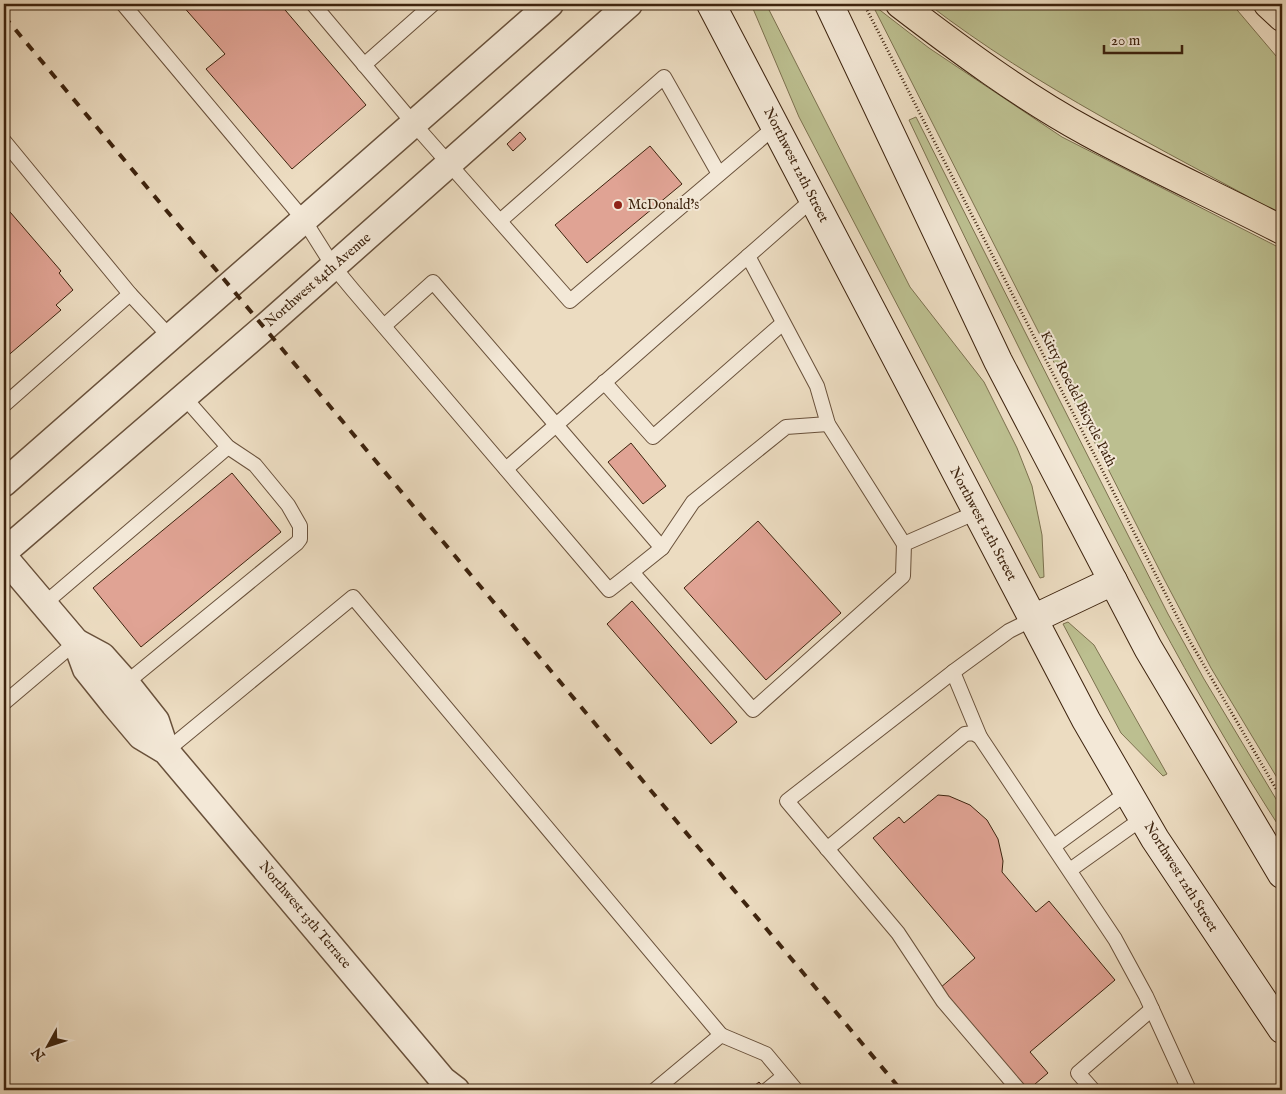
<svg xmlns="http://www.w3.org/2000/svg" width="1286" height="1094" viewBox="0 0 1286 1094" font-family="'IM FELL English',serif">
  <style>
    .green { fill: #bcbf90; stroke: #7c714f }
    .building { fill: #e0a394; stroke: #3d230e }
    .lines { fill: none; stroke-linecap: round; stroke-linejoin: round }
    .lane-casing { stroke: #69513b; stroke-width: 16 }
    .street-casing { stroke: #69513b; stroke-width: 29 }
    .secondary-casing { stroke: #3d230e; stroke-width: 30 }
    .highway-casing { stroke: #3d230e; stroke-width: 30 }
    .path { stroke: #3d230e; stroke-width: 3; stroke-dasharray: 1 2.5; stroke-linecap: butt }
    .lane { stroke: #f3e8d7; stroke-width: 14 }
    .street { stroke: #f3e8d7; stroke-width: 26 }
    .secondary { stroke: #f3e8d7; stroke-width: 28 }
    .highway { stroke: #ecdcc1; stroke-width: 28 }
    .rail { stroke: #3d230e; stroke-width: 4; stroke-dasharray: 9 9; stroke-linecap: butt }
    .poi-dot { fill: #8f2418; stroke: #f3e8d7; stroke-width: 2 }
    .labels { text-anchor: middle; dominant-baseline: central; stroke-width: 4; stroke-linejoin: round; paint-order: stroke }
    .street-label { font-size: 14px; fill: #3d230e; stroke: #f3e8d7 }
    .poi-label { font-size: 14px; fill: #3d230e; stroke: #f3e8d7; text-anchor: start }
  </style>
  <rect width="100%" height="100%" fill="#ecdcc1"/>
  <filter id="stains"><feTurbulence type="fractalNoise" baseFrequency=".004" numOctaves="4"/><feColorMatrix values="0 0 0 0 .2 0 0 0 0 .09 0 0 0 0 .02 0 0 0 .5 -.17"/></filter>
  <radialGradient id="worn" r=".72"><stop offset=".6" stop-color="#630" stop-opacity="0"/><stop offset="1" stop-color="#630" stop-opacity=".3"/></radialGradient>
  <!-- green -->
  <g class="green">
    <path d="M751,4H766L910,287L984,382L1017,448L1032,486L1042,535L1044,577L1040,578L799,117Z"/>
    <path d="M872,4L929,48L1062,137L1282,249V786L1211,668L1164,579Z"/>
    <path d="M928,4H1232L1282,63V215C1162,149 1037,88 928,4Z"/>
    <path d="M916,117L1168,614L1204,679L1282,809V831C1203,709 1136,580 1070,450C1015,341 961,231 909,120Z"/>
    <path d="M1068,622L1094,645L1167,774L1163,776L1121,733L1063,624Z"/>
  </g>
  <!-- building -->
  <g class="building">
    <path d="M181,4H280L366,105L292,169L206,69L225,54Z"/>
    <path d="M520,132L526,139L513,151L507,144Z"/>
    <path d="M650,146L682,184L587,263L555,225Z"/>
    <path d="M4,205L61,271L59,273L73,290L56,305L61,310L4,359Z"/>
    <path d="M631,443L666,486L643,504L608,462Z"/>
    <path d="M232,473L281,532L141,647L93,588Z"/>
    <path d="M758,521L841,613L766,680L684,588Z"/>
    <path d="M632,601L737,722L711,744L607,624Z"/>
    <path d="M938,795L949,796L970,805L987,820L998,839L1003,861L1002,872L1036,912L1049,901L1115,980L1030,1052L1048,1073L1028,1090L940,988L975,958L873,838L899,817L904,823Z"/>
    <path d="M759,1082L766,1090H749Z"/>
  </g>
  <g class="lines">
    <!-- lane casing -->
    <g class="lane-casing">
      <g id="lane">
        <path d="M123,4L304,220L333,266L352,289L609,590L632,572"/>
        <path d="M313,4L414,124L570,301L776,126"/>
        <path d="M364,65L433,4"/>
        <path d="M4,141L130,294L171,338"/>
        <path d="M500,221L664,77L719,174"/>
        <path d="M748,256L817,386L828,424L904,544"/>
        <path d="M384,326L433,282L662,548"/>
        <path d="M604,382L653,437L783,323"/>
        <path d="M4,405L130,294"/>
        <path d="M828,424L786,427L693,502L662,548L632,572L753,710L903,576L904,544L977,512"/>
        <path d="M506,469L813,199"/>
        <path d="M44,604L228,447"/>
        <path d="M953,672L980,737"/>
        <path d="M126,683L297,543L300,539V526L288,505L255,465L228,447L184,397"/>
        <path d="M4,703L76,642"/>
        <path d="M166,751L353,597L721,1035L655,1090"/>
        <path d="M1054,846L1128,792"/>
        <path d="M827,849L965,734L973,733L980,737L1115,939L1146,996L1189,1090"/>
        <path d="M1070,870L1143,818"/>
        <path d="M721,1035L766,1054L796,1090"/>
        <path d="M767,1090L784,1076"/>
        <path d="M1019,1090L943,1001L898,933L787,801L953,672L1009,631L1033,619"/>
        <path d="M1093,1090L1078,1073L1152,1009"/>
      </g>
    </g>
    <!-- street casing -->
    <g class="street-casing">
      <g id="street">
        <path d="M4,483L550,4"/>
        <path d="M4,552L265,327L629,4"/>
        <path d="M4,557L76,642L86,669L114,704L141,736L166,751L443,1080L456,1090"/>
        <path d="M76,642L102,656L126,683L156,721L166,751"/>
      </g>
    </g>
    <!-- secondary casing -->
    <g class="secondary-casing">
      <g id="secondary">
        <path d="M711,4L1086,720L1155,839L1282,1029"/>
        <path d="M829,4L998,361L1148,648L1282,874"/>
        <path d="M1033,619L1113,581"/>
      </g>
    </g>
    <!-- highway casing -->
    <g class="highway-casing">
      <g id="highway">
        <path d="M900,4C960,50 1022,96 1088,132C1152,167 1218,197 1282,230"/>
        <path d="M1268,4L1282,17"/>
      </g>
    </g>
    <!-- path -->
    <path class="path" d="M864,4L1188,638L1282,799"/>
    <!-- lane -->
    <use href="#lane" class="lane"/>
    <!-- street -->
    <use href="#street" class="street"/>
    <!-- secondary -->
    <use href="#secondary" class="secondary"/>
    <!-- highway -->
    <use href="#highway" class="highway"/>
    <!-- rail -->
    <path class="rail" d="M4,16L901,1090"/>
  </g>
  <!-- markers -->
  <circle class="poi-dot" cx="618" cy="205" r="5"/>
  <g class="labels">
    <!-- street labels -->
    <g class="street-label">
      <text transform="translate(796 165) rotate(63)">Northwest 12th Street</text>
      <text transform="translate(318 280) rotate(-41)">Northwest 84th Avenue</text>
      <text transform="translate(1078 399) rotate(63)">Kitty Roedel Bicycle Path</text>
      <text transform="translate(983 524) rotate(62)">Northwest 12th Street</text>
      <text transform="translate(1181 877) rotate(58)">Northwest 12th Street</text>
      <text transform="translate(305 915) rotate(50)">Northwest 13th Terrace</text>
    </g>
    <!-- poi labels -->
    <g class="poi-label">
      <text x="628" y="205">McDonald's</text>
    </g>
  </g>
  <!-- margin -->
  <rect width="1286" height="1094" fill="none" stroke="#ecdcc1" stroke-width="20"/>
  <rect x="5" y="5" width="1276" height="1084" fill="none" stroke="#3d230e" stroke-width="2.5"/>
  <rect x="10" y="10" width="1266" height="1074" fill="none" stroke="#3d230e"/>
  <!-- north arrow -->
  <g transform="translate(48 1046) rotate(230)" stroke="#f3e8d7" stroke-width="4" paint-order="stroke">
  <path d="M0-4L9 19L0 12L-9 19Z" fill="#3d230e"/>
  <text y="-8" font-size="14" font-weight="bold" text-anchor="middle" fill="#3d230e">N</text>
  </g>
  <!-- scale -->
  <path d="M1104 45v8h78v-8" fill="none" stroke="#3d230e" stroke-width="2.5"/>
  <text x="1111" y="45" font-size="15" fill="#3d230e" stroke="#f3e8d7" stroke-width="4" paint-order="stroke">20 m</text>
  <rect width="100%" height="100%" filter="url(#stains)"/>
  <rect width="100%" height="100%" fill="url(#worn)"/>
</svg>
